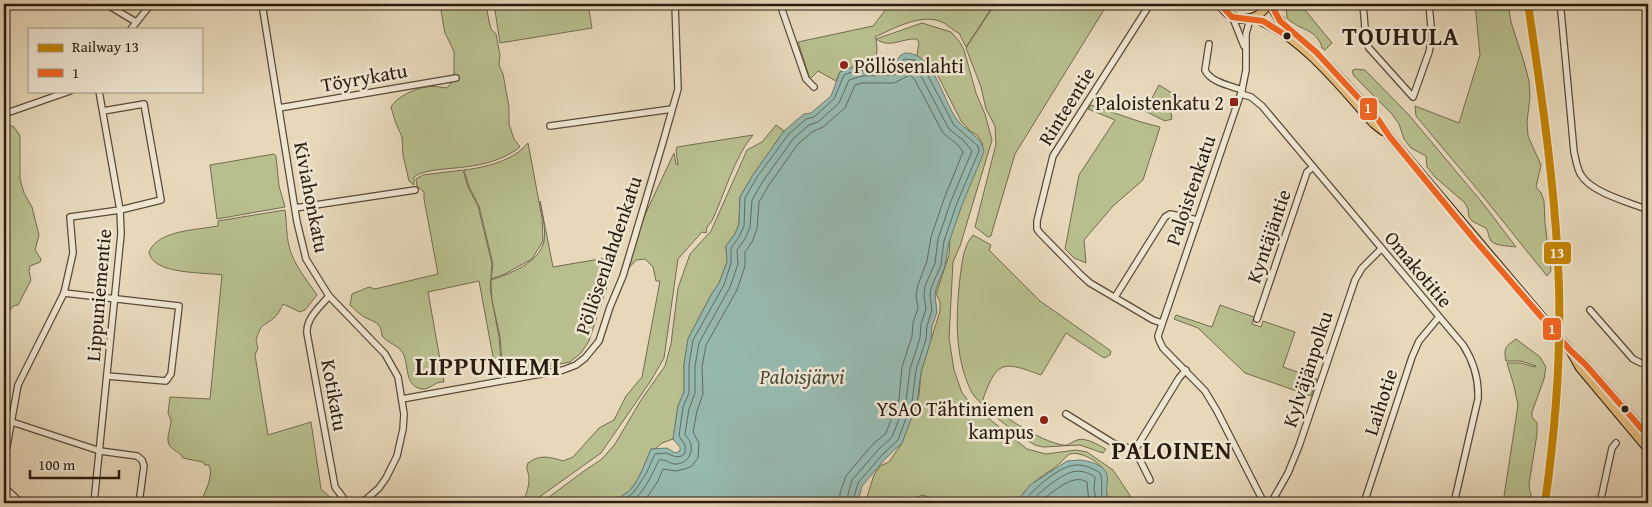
<svg xmlns="http://www.w3.org/2000/svg" width="1652" height="507" viewBox="0 0 1652 507" font-family="'Gentium Book Plus',serif">
  <style>
    .green { fill: #b8be8e; stroke: #726c4e }
    .water { fill: #97bab0; stroke: #6c7a70 }
    .lines { fill: none; stroke-linecap: round; stroke-linejoin: round }
    .shore { stroke: #616a60; stroke-width: 1 }
    .minor-casing { stroke: #5a4a3a; stroke-width: 8 }
    .major-casing { stroke: #2b1b0f; stroke-width: 10 }
    .minor { stroke: #efe6d2; stroke-width: 5.5 }
    .major { stroke: #e4bc7d; stroke-width: 8 }
    .bus-1-casing { stroke: #efe6d2; stroke-width: 10 }
    .bus-1 { stroke: #f26522; stroke-width: 6 }
    .rail-1-casing { stroke: #efe6d2; stroke-width: 11 }
    .rail-1 { stroke: #c48304; stroke-width: 8 }
    .bus-dot { fill: #2b1b0f; stroke: #efe6d2; stroke-width: 2 }
    .poi-dot { fill: #8f2418; stroke: #efe6d2; stroke-width: 2 }
    .labels { text-anchor: middle; dominant-baseline: central; stroke-width: 5; stroke-linejoin: round; paint-order: stroke }
    .poi-label { font-size: 20px; fill: #2b1b0f; stroke: #efe6d2; text-anchor: end }
    .street-label { font-size: 20px; fill: #2b1b0f; stroke: #efe6d2 }
    .water-label { font-size: 21px; font-style: italic; fill: #4b4b3f; stroke: #efe6d2 }
    .district-label { font-size: 25px; font-weight: bold; letter-spacing: 1px; fill: #2b1b0f; stroke: #efe6d2 }
    .line-badge { stroke: #efe6d2; stroke-width: 2 }
    .badge-label { font-size: 14px; text-anchor: middle; font-weight: bold; fill: #fff }
  </style>
  <rect width="100%" height="100%" fill="#e7d8ba"/>
  <filter id="stains"><feTurbulence type="fractalNoise" baseFrequency=".004" numOctaves="4"/><feColorMatrix values="0 0 0 0 .2 0 0 0 0 .09 0 0 0 0 .02 0 0 0 .5 -.17"/></filter>
  <radialGradient id="worn" r=".72"><stop offset=".6" stop-color="#630" stop-opacity="0"/><stop offset="1" stop-color="#630" stop-opacity=".3"/></radialGradient>
  <!-- green -->
  <g class="green">
    <path d="M443,4H486L489,21L491,29L496,34L500,55L499,65L503,74L509,107V124L514,139L520,147C505,159 484,165 464,167C451,169 423,169 414,177V185L409,181L403,155L402,137L395,121L391,107C399,94 424,84 439,87C442,87 444,88 447,88L453,81L459,79L458,76H454V52L450,43L445,33L441,11Z"/>
    <path d="M494,4H588L592,28L500,43Z"/>
    <path d="M890,4H994L966,47L959,33C951,30 947,23 939,21C919,14 893,29 875,37L876,39L922,23L951,32L959,41L964,50L976,93L985,114L992,140L960,246L953,262L949,338L954,370L962,393L973,406L1027,449L1046,454L1076,450L1087,452L1113,470L1135,503H1110C1103,491 1109,477 1104,470C1098,462 1082,451 1070,454C1066,456 1063,461 1059,464C1050,472 1039,477 1031,485C1025,490 1021,497 1016,503C987,503 950,506 922,495L909,503H865L874,475L880,466L889,462L902,443L913,414L919,395L921,372L940,311V302L936,294L949,255L950,237L983,144L977,135L970,131L961,121L938,76L917,55L919,43L917,39C902,38 890,49 876,39L877,48L876,65L861,64L840,72L836,81L818,71L810,79L798,42L873,26Z"/>
    <path d="M995,4H1105V8L1015,154L992,232L991,236L988,237L975,227L996,144L995,126L986,109L981,87L966,48Z"/>
    <path d="M1286,4H1300L1332,43L1325,50L1322,48C1317,28 1300,31 1287,18Z"/>
    <path d="M1475,4H1508L1511,22L1524,62L1529,81L1530,97L1527,122L1528,136L1541,165L1536,187L1541,193L1544,201L1545,223L1551,271L1547,276L1477,189L1416,116L1415,106L1459,123L1480,55Z"/>
    <path d="M1355,69L1365,70L1409,115L1485,206L1516,247C1509,246 1496,246 1491,241C1488,237 1489,232 1486,228L1472,221L1469,217L1468,209L1465,203L1435,177L1427,167L1426,156L1411,148L1404,139L1399,124L1392,114L1354,76L1352,71Z"/>
    <path d="M1159,85L1180,98L1171,113L1172,119L1165,121L1145,111Z"/>
    <path d="M1091,105L1141,122L1160,127L1143,180L1113,206L1084,240L1086,263L1074,258L1065,249L1079,175L1115,120L1088,109Z"/>
    <path d="M4,123L14,127L20,136V179L24,193L32,207L39,235L35,250L41,259L40,262L30,266L29,271L31,280L18,305L13,306L4,319Z"/>
    <path d="M776,125L784,131L753,175L740,197L739,224L735,234L726,246L727,262L719,283L711,295L688,339L684,365V392L678,406L673,439L662,443L655,449H651C645,463 640,479 630,490C625,495 618,497 615,503H541L584,471L602,459L615,444L641,400L665,366L671,344L678,288L690,254L711,231L747,150L762,142Z"/>
    <path d="M753,135C735,156 724,195 712,221L707,227L706,233L702,232L678,259L664,358L650,382L601,453L531,503H522C526,496 529,487 529,479C529,472 525,469 528,463C540,454 550,457 563,461L573,457L599,428L614,420L626,396L642,377L660,281H656L653,267L645,259L636,260L628,269L643,219L674,153L676,164L678,165L676,150L677,147Z"/>
    <path d="M528,143L542,218L543,241L532,259L505,274L491,279L493,264L479,206L469,187L464,170C487,167 513,161 528,143Z"/>
    <path d="M274,154L276,156L279,186L285,207L217,219L210,165Z"/>
    <path d="M463,170L468,187L478,206L492,264L490,289L499,337L502,375L496,373L479,281L428,292L444,382C435,381 430,390 422,389C404,386 409,365 403,353C398,345 388,343 382,336C381,319 371,323 360,314C356,311 353,308 350,305L352,294L369,287L375,289L438,274L424,199V192L417,186L416,179L423,175Z"/>
    <path d="M540,201L553,267L617,256L589,341L581,353L570,362L503,375L500,337L492,300L491,280C510,274 539,263 544,241C546,231 542,211 540,201Z"/>
    <path d="M285,210C287,222 286,235 289,246C293,264 307,280 317,295L305,310L300,312L283,304C281,308 278,315 274,318C263,327 260,324 256,341L258,348L255,355L268,435L311,422L321,489L331,498L333,503H200C205,492 214,476 209,465H205L203,462L183,458C180,453 178,453 173,449C163,442 171,430 171,420L168,413L170,397L210,399L222,275C205,272 152,275 149,252C158,230 197,230 218,226V221Z"/>
    <path d="M973,235L991,245L989,250L1040,301L1111,351L1110,355L1104,358L1066,333L1041,375C1003,361 997,360 983,399C999,414 1041,442 1063,445C1069,446 1071,442 1077,440C1086,437 1098,445 1106,449L1103,453L1080,445L1043,447L1035,445C1020,437 978,405 971,391C954,356 956,315 960,278C962,264 963,246 973,235Z"/>
    <path d="M1220,305L1254,317L1252,324L1261,327L1263,321L1295,332L1283,367L1317,379L1311,396L1245,373L1198,328L1174,319L1176,315L1212,327Z"/>
    <path d="M1516,339L1540,357L1546,367L1544,379L1532,412V417L1537,423V434L1529,484L1530,492L1534,503H1503L1518,405L1514,386L1507,363H1521L1534,367L1536,366L1521,361H1506C1503,348 1506,346 1516,339Z"/>
  </g>
  <!-- water -->
  <g class="water">
    <path d="M905,53C936,52 943,106 960,123C969,133 982,137 984,152L962,205L949,242L945,266L936,289L935,295L937,312L932,327L931,340L921,372L917,403L902,443L886,458L862,486L859,497V503H615C618,497 625,495 630,490C640,479 645,463 651,449L667,448L675,453L680,451V447L673,439L678,406L684,392V365L688,339L711,295L719,283L727,262L726,246L735,234L739,224L740,197L753,175L784,131L804,114L811,113L831,96L840,72L861,64H891L896,61L901,55Z"/>
    <path d="M1080,460C1089,461 1105,465 1107,475C1109,486 1103,492 1110,503H1016L1030,485L1067,461Z"/>
  </g>
  <g class="lines">
    <!-- shore -->
    <g class="shore">
      <path d="M620,503L634,492L646,474L655,454L666,453L676,457L682,456L685,453V445L679,436L683,407L689,393V365L693,340L724,285L731,263V248L739,237L744,226L745,198L757,177L788,135L806,119L814,117L834,99L844,75C864,65 889,78 904,59L915,60L926,72L954,125L978,146L979,151L957,203L944,241L941,265L931,288L930,295L932,310L927,326L926,339L916,370L912,402L898,440L882,455L858,483L854,497V503"/>
      <path d="M630,503C645,492 651,476 659,460C666,459 668,463 674,464C685,465 693,456 691,445C691,441 687,438 685,434L689,409L695,393V366L699,343L730,287L738,264L737,250L745,239L750,227L752,200L763,181L793,139L809,125L818,122L839,103L849,80L862,76L894,75L909,65L915,68L921,76L949,129L963,140L972,151L951,201L938,239L935,263L925,286L924,295L926,309L921,324L920,338L910,369L906,401L892,437L878,450L852,480L848,494V503"/>
      <path d="M643,503L658,481L663,469L676,471L685,469L692,466L698,458L699,443L693,432L697,411L703,394L702,367L706,345L737,290L745,266V252L752,242L757,229L759,202L769,185L798,144L812,132L823,127L845,108L855,85L862,83H894L910,75L915,80L943,133L958,145L963,152L944,199L931,237L927,261L918,285L916,295L918,308L913,323L912,336L902,367L899,399L886,433L872,445L846,476L840,493V503"/>
      <path d="M1023,503C1031,491 1055,470 1070,466C1081,463 1091,467 1100,473C1104,483 1099,493 1104,503"/>
      <path d="M1030,503C1038,493 1060,475 1072,472C1080,470 1088,472 1095,477L1094,490L1097,503"/>
      <path d="M1040,503L1043,499C1055,491 1073,473 1087,482L1089,503"/>
    </g>
    <!-- minor casing -->
    <g class="minor-casing">
      <g id="minor">
        <path d="M106,4L136,22"/>
        <path d="M262,4L297,222L306,259L329,296L385,354L398,377L404,414L403,429L397,456L386,478L379,488L362,503"/>
        <path d="M780,4L806,79L814,87"/>
        <path d="M1150,4L1053,156L1037,221V229L1040,233L1080,274L1090,283L1153,320L1162,323"/>
        <path d="M1363,4L1366,40L1369,48L1413,97L1429,52L1432,37L1429,4"/>
        <path d="M1558,4L1561,11L1574,152C1576,160 1577,169 1581,175C1592,193 1629,202 1648,210"/>
        <path d="M1232,16L1244,46"/>
        <path d="M1250,19L1246,34V70L1242,90L1158,336L1159,340L1163,348L1205,391L1217,411L1264,503"/>
        <path d="M131,29L151,4"/>
        <path d="M1209,44L1205,70C1210,82 1231,86 1242,90"/>
        <path d="M1241,94L1251,97L1262,106L1463,345C1474,362 1479,379 1478,399L1454,503"/>
        <path d="M279,108L456,78"/>
        <path d="M4,114L70,91"/>
        <path d="M550,126L672,109"/>
        <path d="M295,208L415,190"/>
        <path d="M64,293L179,306L171,374L166,381L107,376"/>
        <path d="M329,296C320,307 306,318 307,333L335,487L347,503"/>
        <path d="M1115,297L1165,217L1170,214L1197,220"/>
        <path d="M1590,310L1633,359L1641,363H1648"/>
        <path d="M1257,319L1307,172L1313,167"/>
        <path d="M402,399L563,370L576,365L585,358L599,341L610,307L623,276L663,142L678,89L675,4"/>
        <path d="M1066,414L1113,443L1135,450L1150,480"/>
        <path d="M12,422L100,451L137,456L142,460L144,466L139,503"/>
        <path d="M1135,450L1179,378L1186,370"/>
        <path d="M4,462L18,385L64,293L73,253L70,217L120,210L161,200L144,104L103,111"/>
        <path d="M4,487L21,503"/>
        <path d="M94,503L121,234L120,210L99,91"/>
        <path d="M1271,503L1288,473L1299,446L1355,280L1362,268L1381,249"/>
        <path d="M1364,503L1412,357L1419,341L1439,317"/>
        <path d="M1600,503L1612,448L1616,443"/>
      </g>
    </g>
    <!-- major casing -->
    <g class="major-casing">
      <g id="major">
        <path d="M1220,4C1231,24 1257,24 1268,4"/>
        <path d="M1271,4C1278,26 1301,38 1317,54C1343,80 1369,107 1390,137L1570,350L1580,368L1648,449"/>
        <path d="M1253,18C1300,34 1340,86 1373,123L1383,131"/>
        <path d="M1575,355L1585,364L1648,436"/>
      </g>
    </g>
    <!-- minor -->
    <use href="#minor" class="minor"/>
    <!-- major -->
    <use href="#major" class="major"/>
    <!-- bus-1 casing -->
    <g class="bus-1-casing">
      <g id="bus-1">
        <path d="M1220,4L1232,17L1263,21L1287,36"/>
        <path d="M1271,4L1280,21L1316,52L1377,118L1390,137L1474,239L1570,350L1585,364L1648,436"/>
      </g>
    </g>
    <!-- bus-1 -->
    <use href="#bus-1" class="bus-1"/>
    <!-- rail-1 casing -->
    <g class="rail-1-casing">
      <path id="rail-1" d="M1528,4C1542,98 1556,192 1559,287C1561,359 1555,432 1545,503"/>
    </g>
    <!-- rail-1 -->
    <use href="#rail-1" class="rail-1"/>
  </g>
  <!-- markers -->
  <g class="bus-dot">
    <circle cx="1287" cy="36" r="4.5"/>
    <circle cx="1625" cy="409" r="4.5"/>
  </g>
  <g class="poi-dot">
    <circle cx="844" cy="65" r="5"/>
    <rect x="1229" y="97" width="10" height="10" rx="2.5"/>
    <circle cx="1044" cy="420" r="5"/>
  </g>
  <g class="labels">
    <!-- poi labels -->
    <g class="poi-label">
      <text x="854" y="65" text-anchor="start">Pöllösenlahti</text>
      <text x="1224" y="102">Paloistenkatu 2</text>
      <text x="1034" y="408">YSAO Tähtiniemen<tspan x="1034" dy="23">kampus</tspan></text>
    </g>
    <!-- street labels -->
    <g class="street-label">
      <text transform="translate(364 77) rotate(-10)">Töyrykatu</text>
      <text transform="translate(1066 106) rotate(-58)">Rinteentie</text>
      <text transform="translate(1190 190) rotate(-71)">Paloistenkatu</text>
      <text transform="translate(312 197) rotate(79)">Kiviahonkatu</text>
      <text transform="translate(1268 236) rotate(-71)">Kyntäjäntie</text>
      <text transform="translate(608 255) rotate(-71)">Pöllösenlahdenkatu</text>
      <text transform="translate(1419 269) rotate(50)">Omakotitie</text>
      <text transform="translate(98 295) rotate(-85)">Lippuniementie</text>
      <text transform="translate(1307 369) rotate(-72)">Kylväjänpolku</text>
      <text transform="translate(335 395) rotate(80)">Kotikatu</text>
      <text transform="translate(1380 402) rotate(-72)">Laihotie</text>
    </g>
    <!-- water labels -->
    <g class="water-label">
      <text x="802" y="376">Paloisjärvi</text>
    </g>
    <!-- district labels -->
    <g class="district-label">
      <text x="1401" y="36">TOUHULA</text>
      <text x="488" y="366">LIPPUNIEMI</text>
      <text x="1172" y="450">PALOINEN</text>
    </g>
  </g>
  <g class="line-badge">
    <rect x="1359" y="97" width="19" height="24" rx="5" fill="#f26522"/>
    <rect x="1543" y="241" width="29" height="24" rx="5" fill="#c48304"/>
    <rect x="1542" y="317" width="20" height="24" rx="5" fill="#f26522"/>
  </g>
  <g class="badge-label">
    <text x="1368" y="113">1</text>
    <text x="1557" y="258">13</text>
    <text x="1552" y="334">1</text>
  </g>
  <!-- margin -->
  <rect width="1652" height="507" fill="none" stroke="#e7d8ba" stroke-width="20"/>
  <rect x="5" y="5" width="1642" height="497" fill="none" stroke="#2b1b0f" stroke-width="2.5"/>
  <rect x="10" y="10" width="1632" height="487" fill="none" stroke="#2b1b0f"/>
  <!-- legend -->
  <rect x="28" y="28" width="175" height="65" fill="#efe6d2" stroke="#a19584"/>
  <rect x="38" y="44" width="25" height="8" fill="#c48304" stroke="#a19584"/>
  <text x="72" y="52" font-size="15" fill="#2b1b0f">Railway 13</text>
  <rect x="38" y="69" width="25" height="8" fill="#f26522" stroke="#a19584"/>
  <text x="72" y="78" font-size="15" fill="#2b1b0f">1</text>
  <!-- scale -->
  <path d="M30 470v8h89v-8" fill="none" stroke="#2b1b0f" stroke-width="2.5"/>
  <text x="38" y="470" font-size="15" fill="#2b1b0f" stroke="#efe6d2" stroke-width="4" paint-order="stroke">100 m</text>
  <rect width="100%" height="100%" filter="url(#stains)"/>
  <rect width="100%" height="100%" fill="url(#worn)"/>
</svg>
